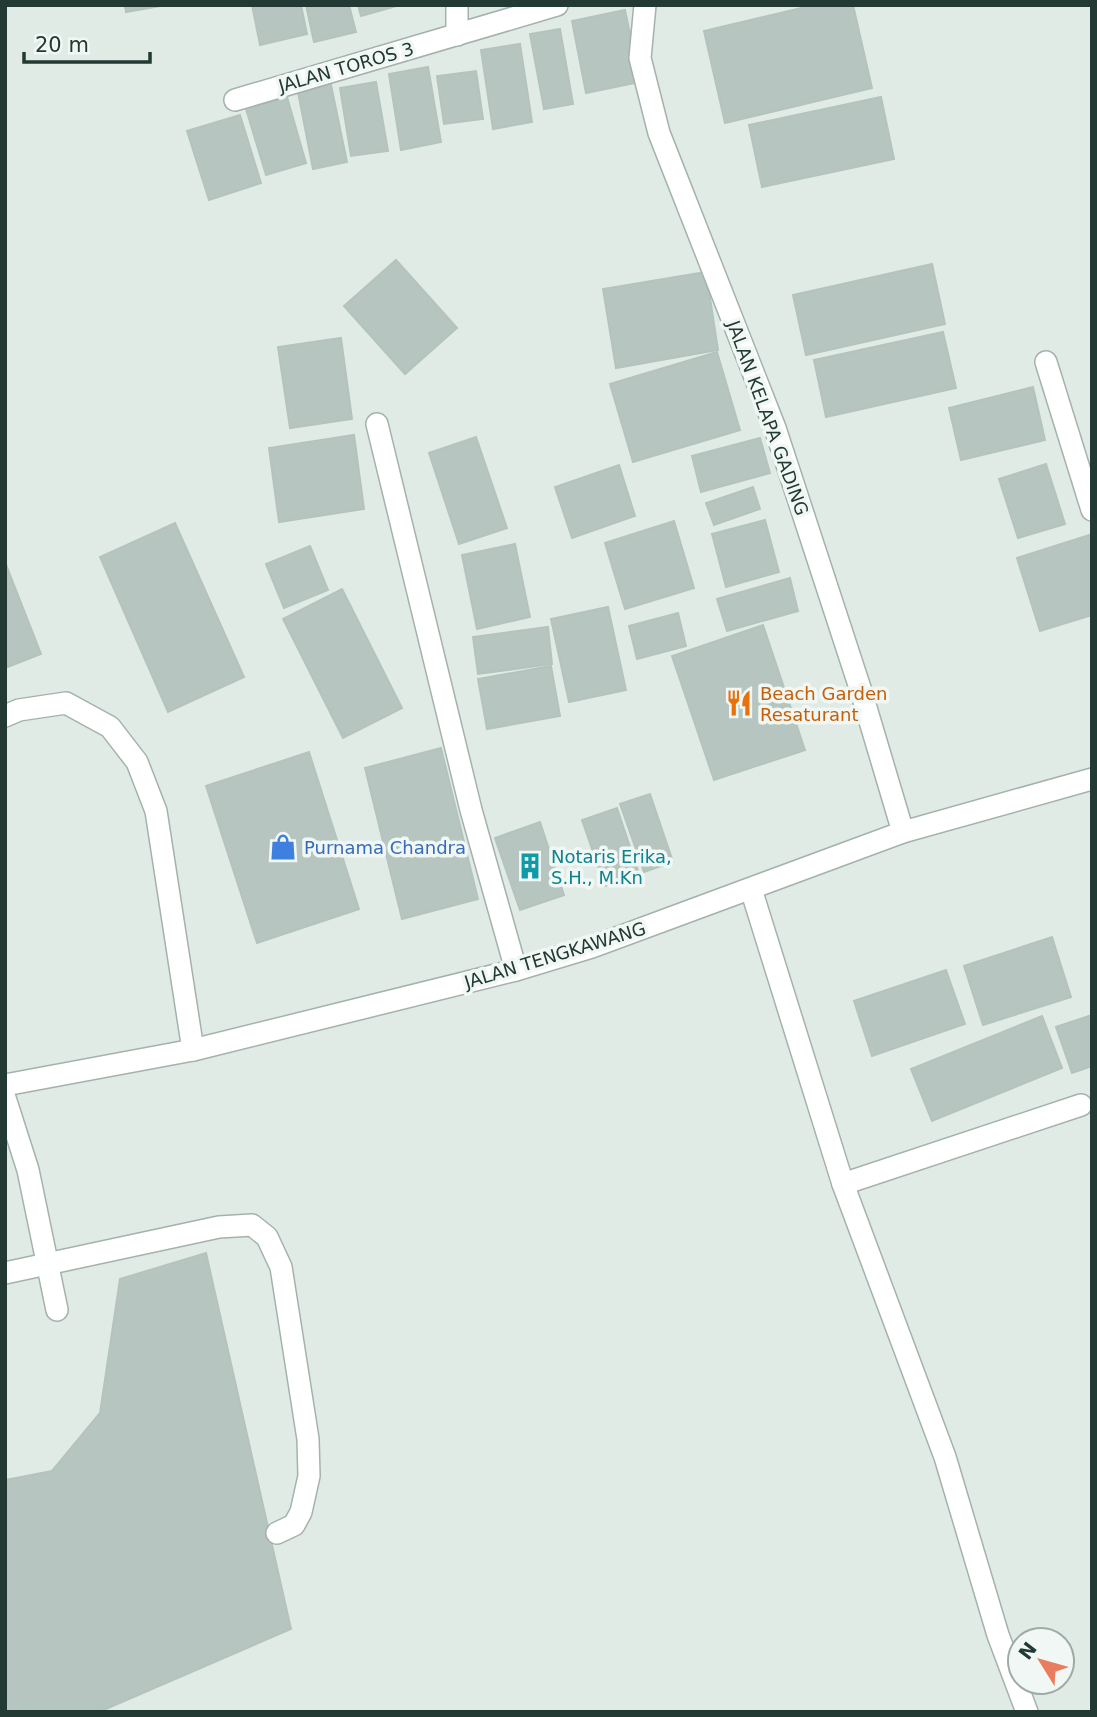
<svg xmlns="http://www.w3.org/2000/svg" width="1097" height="1717" viewBox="0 0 1097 1717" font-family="'DejaVu Sans',sans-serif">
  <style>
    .building { fill: #b6c5bf; stroke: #b4c4bc; stroke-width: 2 }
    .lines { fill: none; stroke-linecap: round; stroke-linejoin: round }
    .minor-casing { stroke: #a4b2ad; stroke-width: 24 }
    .minor { stroke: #fff; stroke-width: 21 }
    .labels { text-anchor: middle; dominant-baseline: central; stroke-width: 7; stroke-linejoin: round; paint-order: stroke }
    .street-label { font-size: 18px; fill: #223a33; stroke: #f1f7f4 }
    .food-label { font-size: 18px; fill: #c56008; stroke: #f1f7f4; text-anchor: start }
    .shop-label { font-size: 18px; fill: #366cbe; stroke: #f1f7f4; text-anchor: start }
    .culture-label { font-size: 18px; fill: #0d838f; stroke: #f1f7f4; text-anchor: start }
  </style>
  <rect width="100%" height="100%" fill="#e1ebe6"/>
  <!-- building -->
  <g class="building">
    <path d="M125,5H166L126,12Z"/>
    <path d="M252,5H301L307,34L260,45Z"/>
    <path d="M306,5H349L356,32L314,42Z"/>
    <path d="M358,5H400L361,16Z"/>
    <path d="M814,5H853L872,88L725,123L704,31Z"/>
    <path d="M625,10L640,82L586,93L572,21Z"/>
    <path d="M560,29L573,104L544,109L530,34Z"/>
    <path d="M520,44L532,122L493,129L481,50Z"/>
    <path d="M428,67L441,142L401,150L389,74Z"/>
    <path d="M476,71L483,119L444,124L437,76Z"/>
    <path d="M330,80L347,162L313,169L297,87Z"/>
    <path d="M376,82L388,151L351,156L340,88Z"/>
    <path d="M287,97L306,163L266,175L246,109Z"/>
    <path d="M881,97L894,159L762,187L749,125Z"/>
    <path d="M240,115L261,183L209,200L187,131Z"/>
    <path d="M396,260L457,328L405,374L344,306Z"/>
    <path d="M932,264L945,324L806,355L793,295Z"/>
    <path d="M706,272L718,350L616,368L603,289Z"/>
    <path d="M943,332L956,388L826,417L814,360Z"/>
    <path d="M341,338L352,419L290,428L278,347Z"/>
    <path d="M717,352L740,430L633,462L610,384Z"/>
    <path d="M1033,387L1045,440L961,460L949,408Z"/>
    <path d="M354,435L364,509L279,522L269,448Z"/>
    <path d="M476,437L507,528L459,544L429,453Z"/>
    <path d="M760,438L770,473L701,492L692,456Z"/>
    <path d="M1046,464L1065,524L1018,538L999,479Z"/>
    <path d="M619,465L635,516L572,538L555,487Z"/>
    <path d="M753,487L760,509L714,525L706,503Z"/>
    <path d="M765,520L779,572L726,587L712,534Z"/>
    <path d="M674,521L694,588L625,609L605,543Z"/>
    <path d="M175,523L244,677L168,712L100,557Z"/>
    <path d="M1092,534V615L1040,631L1017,558Z"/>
    <path d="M515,544L530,617L477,629L462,555Z"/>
    <path d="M310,546L328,590L284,608L266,564Z"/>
    <path d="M5,562L41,654L5,668Z"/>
    <path d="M790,578L798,611L727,631L717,599Z"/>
    <path d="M342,589L402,708L343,738L283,619Z"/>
    <path d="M608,607L626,690L569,702L551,619Z"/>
    <path d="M678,613L686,646L637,659L629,626Z"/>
    <path d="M763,625L805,750L714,780L672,656Z"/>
    <path d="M548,627L552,664L478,674L473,637Z"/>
    <path d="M551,666L560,716L487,729L478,679Z"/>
    <path d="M441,748L478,899L402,919L365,768Z"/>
    <path d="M309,752L359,909L257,943L206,786Z"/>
    <path d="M650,794L673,862L644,872L620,804Z"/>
    <path d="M617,808L639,874L605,886L582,820Z"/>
    <path d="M540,822L564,895L520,910L495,838Z"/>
    <path d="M1052,937L1071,997L983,1025L964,966Z"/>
    <path d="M946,970L965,1024L872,1056L854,1001Z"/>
    <path d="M1092,1015V1066L1072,1073L1056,1027Z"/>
    <path d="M1042,1016L1062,1068L932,1121L911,1069Z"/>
    <path d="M206,1253L291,1629L99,1712H5V1480L52,1471L100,1413L120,1279Z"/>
  </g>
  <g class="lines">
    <!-- minor casing -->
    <g class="minor-casing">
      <g id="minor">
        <path d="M457,5V35"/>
        <path d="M645,5L640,58L659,133L775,428L861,691L903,832"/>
        <path d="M235,100L557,5"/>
        <path d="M1046,362L1092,510"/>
        <path d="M377,424L471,810L516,970"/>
        <path d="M5,716L19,710L66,703L110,727L137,762L156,811L193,1050"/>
        <path d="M751,889L843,1184L945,1457L998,1635L1027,1712"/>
        <path d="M5,1085L193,1050L516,970L592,947L903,832L1092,779"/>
        <path d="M5,1098L28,1170L57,1310"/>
        <path d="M843,1184L1081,1105"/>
        <path d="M5,1273L219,1227L252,1225L267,1237L281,1267L308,1439L309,1476L301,1512L294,1525L277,1533"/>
      </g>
    </g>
    <!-- minor -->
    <use href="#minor" class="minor"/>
  </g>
  <!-- icons -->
  <defs>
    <g id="restaurant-bare" transform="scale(2.1)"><path d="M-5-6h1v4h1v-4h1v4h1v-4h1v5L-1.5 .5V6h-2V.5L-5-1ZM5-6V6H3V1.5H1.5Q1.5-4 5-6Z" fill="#e8710a" stroke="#f1f7f4" stroke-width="2.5" paint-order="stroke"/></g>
    <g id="shop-bare" transform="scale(2.1)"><path d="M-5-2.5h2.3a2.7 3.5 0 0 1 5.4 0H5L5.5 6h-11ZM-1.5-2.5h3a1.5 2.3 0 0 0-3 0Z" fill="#3f7fe0" stroke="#f1f7f4" stroke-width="2.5" paint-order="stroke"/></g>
    <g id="building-bare" transform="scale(2.1)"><path d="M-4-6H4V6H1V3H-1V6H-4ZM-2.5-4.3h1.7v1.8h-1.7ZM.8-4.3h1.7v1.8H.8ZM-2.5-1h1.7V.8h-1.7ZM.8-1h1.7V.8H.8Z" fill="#0f9aa8" stroke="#f1f7f4" stroke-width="2.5" paint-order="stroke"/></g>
  </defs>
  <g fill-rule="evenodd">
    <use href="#restaurant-bare" x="739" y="703"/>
    <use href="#shop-bare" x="283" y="847"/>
    <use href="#building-bare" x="530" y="866"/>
  </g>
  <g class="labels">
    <!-- street labels -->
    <g class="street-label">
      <text transform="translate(346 67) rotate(-16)">JALAN TOROS 3</text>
      <text transform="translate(768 418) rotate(70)">JALAN KELAPA GADING</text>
      <text transform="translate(555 955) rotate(-17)">JALAN TENGKAWANG</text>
    </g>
    <!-- food labels -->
    <g class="food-label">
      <text x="760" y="693">Beach Garden<tspan x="760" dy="21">Resaturant</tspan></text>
    </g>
    <!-- shop labels -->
    <g class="shop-label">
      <text x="304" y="847">Purnama Chandra</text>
    </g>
    <!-- culture labels -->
    <g class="culture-label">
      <text x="551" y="856">Notaris Erika,<tspan x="551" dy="21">S.H., M.Kn</tspan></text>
    </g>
  </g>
  <!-- border -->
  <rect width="1097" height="1717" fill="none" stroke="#223a33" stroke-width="14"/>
  <!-- north arrow -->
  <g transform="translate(1041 1661) rotate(307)"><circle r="33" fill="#f1f7f4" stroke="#9eaba7" stroke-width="2"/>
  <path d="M0-5L12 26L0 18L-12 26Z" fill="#ea7d5f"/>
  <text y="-10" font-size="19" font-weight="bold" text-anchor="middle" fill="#223a33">N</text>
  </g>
  <!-- scale -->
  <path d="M24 52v10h126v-10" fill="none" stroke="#223a33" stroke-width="3.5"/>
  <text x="35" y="52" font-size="21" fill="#223a33" stroke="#f1f7f4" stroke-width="5" paint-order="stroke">20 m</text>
</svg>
